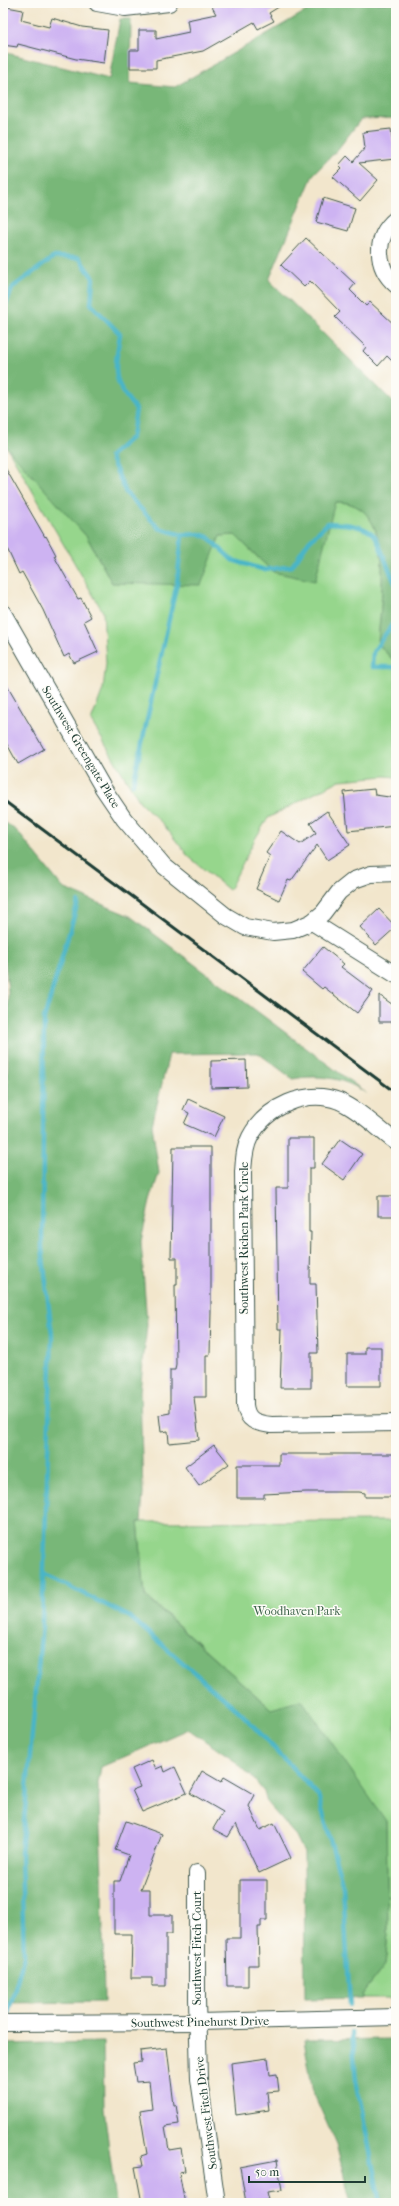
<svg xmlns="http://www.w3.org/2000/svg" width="399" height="2206" viewBox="0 0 399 2206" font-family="'IM FELL French Canon',serif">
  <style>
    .green { fill: #96d68c; stroke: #5a8a60 }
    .forest { fill: #78b778; stroke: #4c7a56 }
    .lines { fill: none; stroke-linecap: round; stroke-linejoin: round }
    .stream { stroke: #4ab5c7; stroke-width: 4.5 }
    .building { fill: #cdb3f2 }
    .minor-casing { stroke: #3f564b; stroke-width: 18 }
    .minor { stroke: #fff; stroke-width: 16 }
    .rail { stroke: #1f3d34; stroke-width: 3 }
    .labels { text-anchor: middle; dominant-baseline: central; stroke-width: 3; stroke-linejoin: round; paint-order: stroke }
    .street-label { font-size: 12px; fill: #1f3d34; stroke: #fdfcf7 }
    .park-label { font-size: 12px; fill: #3d634a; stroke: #fdfcf7 }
  </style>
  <rect width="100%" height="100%" fill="#fdfcf7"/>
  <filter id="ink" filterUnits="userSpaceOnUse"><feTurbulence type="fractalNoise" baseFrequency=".025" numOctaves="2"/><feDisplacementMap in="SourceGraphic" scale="8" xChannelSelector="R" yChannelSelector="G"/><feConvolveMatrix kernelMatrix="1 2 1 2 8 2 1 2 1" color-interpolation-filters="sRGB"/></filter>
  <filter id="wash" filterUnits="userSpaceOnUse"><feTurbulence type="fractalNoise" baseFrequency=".012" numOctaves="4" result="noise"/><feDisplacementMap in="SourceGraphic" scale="16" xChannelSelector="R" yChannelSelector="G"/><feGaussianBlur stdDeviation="0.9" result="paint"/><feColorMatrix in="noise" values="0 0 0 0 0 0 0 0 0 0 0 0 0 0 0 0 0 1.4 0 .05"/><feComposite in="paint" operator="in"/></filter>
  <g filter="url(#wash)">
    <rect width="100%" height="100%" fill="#f2e6cc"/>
    <!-- green -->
    <g class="green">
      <path d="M5,444L87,537L112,583L220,536L235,535L273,572L335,502C399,500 380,603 378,644L396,663V777L385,776L340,780L268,818L255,839L229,890L188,856L163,824L140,802L91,721L103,689L106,663L103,612Z"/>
      <path d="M396,1521V1998H362V1995L385,1965L388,1933L386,1821L271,1709L145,1595L138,1522Z"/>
    </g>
    <!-- forest -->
    <g class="forest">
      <path d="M320,3H396V118L361,119L338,149L313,175L269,280L396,405V663L378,644C380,603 399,500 335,502L315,581L273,572L235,535L220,536L201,585L112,583L87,537L3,443V52L109,79L120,19H131L130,83L175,87Z"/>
      <path d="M3,821L17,831L63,888L130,916L366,1093C345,1078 319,1074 293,1079L258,1053L169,1054L152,1125L159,1173L150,1201L141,1241L147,1325L140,1392L143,1493L141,1522H138L145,1596L271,1709L302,1700L386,1821L388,1933L385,1965L362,1995V1998L305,1999L304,1853L296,1836L267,1803L264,1792L251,1776L236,1762L188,1729L101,1767L98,1783L102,1875L104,2002L3,2003V1425L6,1274L3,1273V1199L7,1157L8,1107V991L3,943Z"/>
      <path d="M396,2039V2203H351L336,2144L313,2092L304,2040Z"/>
      <path d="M103,2042L104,2109L116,2203H3V2044Z"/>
    </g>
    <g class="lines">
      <!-- stream -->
      <g class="stream">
        <path d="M3,311L13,287L54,257L79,258L93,278L91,304L120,334C115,370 110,380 136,409L132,437L110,456L126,493L159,528L182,535L199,534L208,537L232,560L265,570L292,566L309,541L328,523C343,524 363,524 375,536C378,540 391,576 396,585"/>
        <path d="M396,619L373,652L372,667H396"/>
        <path d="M133,784L177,583L182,535"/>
        <path d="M44,1574L130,1617L241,1713L318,1795L343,1887L350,2005"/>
        <path d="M6,2021L24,1956L21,1854L42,1625L52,1335L42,1248L44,1019L78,902"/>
        <path d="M352,2033L356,2080L380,2203"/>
      </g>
    </g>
    <g id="blocks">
      <!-- building -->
      <g class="building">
        <path d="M220,3H285L269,13L274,21L258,29L254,22L203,51L156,60V68H130V50H139V30H156V39L189,32L187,20L216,14L212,7Z"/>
        <path d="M7,7L23,10L21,20L49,27L52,18L82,27L108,30L104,63L76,59L18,44L17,47L3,45V21H5Z"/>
        <path d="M391,129L395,159L359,163L378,180L360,201L333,177L342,168L339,165L347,156L353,162L365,148L363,132Z"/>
        <path d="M323,198L355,208L348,231L316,222Z"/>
        <path d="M306,238L355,284L350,290L366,306L370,302L396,326V365L387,356L378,366L363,351L366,347L335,317L340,312L310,281L304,287L281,265Z"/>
        <path d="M3,464L45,537L46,536L56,555L54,556L78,599L81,598L91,617L84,621L98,652L74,663L69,654L64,657L43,610L22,572L19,574L3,540Z"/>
        <path d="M3,679L44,749L18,764L3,737Z"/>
        <path d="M374,789L375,795L396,798V826L348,831L344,792Z"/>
        <path d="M327,811L350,845L327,860L317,845L291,881L288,880L279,900L256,889L270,856L266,853L281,831L300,844L316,833L310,823Z"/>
        <path d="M379,909L396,927L376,945L360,927Z"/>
        <path d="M323,947L344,964L341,967L373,991L357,1013L324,987L322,989L302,972Z"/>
        <path d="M379,995L396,1007V1022H379Z"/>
        <path d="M246,1060L247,1087L211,1088V1061Z"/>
        <path d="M188,1099L224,1116L214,1137L184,1124L189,1113L183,1110Z"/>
        <path d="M288,1138H314V1168H309V1232H311L310,1275V1284H316L318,1353H311V1388H280L282,1329H278L276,1188H288Z"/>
        <path d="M340,1139L362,1154L344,1180L322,1164Z"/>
        <path d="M173,1147H211V1312L210,1355H206V1397H194L199,1440L169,1443L168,1431L161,1432L159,1415L170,1413V1370H175L176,1364L175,1285H177V1258H171Z"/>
        <rect x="378" y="1196" width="18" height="20"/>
        <path d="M365,1347H381V1386H347V1354H365Z"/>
        <path d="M214,1445L229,1464L199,1486L185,1467Z"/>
        <path d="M279,1454H396V1497H365V1493L359,1492H306L264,1494V1498H237V1465H279Z"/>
        <path d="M152,1760L156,1769L163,1766L165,1772L175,1767L187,1793L142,1812L132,1790L140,1787L132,1769Z"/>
        <path d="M202,1771L221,1782L224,1777L255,1795L249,1806L260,1830L274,1823L291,1858L259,1873L236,1824L228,1837L213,1829L223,1812L190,1793Z"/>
        <path d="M126,1821L162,1834L141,1889H150V1915H172V1934H166V1986H152V1978H131L132,1934H114V1881H120L129,1855L115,1850Z"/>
        <path d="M240,1880H267V1920H261V1927H258L259,1965H248V1986H227L226,1938H240Z"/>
        <path d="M167,2048L174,2105H176L179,2124L165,2126L169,2150L181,2148L185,2171L179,2172L185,2203H142L135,2167L143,2166L141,2156L147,2154L140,2111L152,2109L149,2081L136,2082L133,2063L141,2062L140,2051Z"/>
        <path d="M268,2058L270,2075L277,2074L279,2091L267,2092L269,2110L236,2115L231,2063Z"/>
        <path d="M277,2160L282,2190L267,2192L269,2200L246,2203L240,2167Z"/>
      </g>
    </g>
  </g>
  <g filter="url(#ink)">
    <use href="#blocks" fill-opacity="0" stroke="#3f564b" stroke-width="1"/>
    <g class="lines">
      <!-- minor casing -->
      <g class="minor-casing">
        <g id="minor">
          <path d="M97,3L125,8L169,3"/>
          <path d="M396,219C374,237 375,267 396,285"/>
          <path d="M3,613L103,788L124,819L164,866L226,916L245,927L273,932L293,930L312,922L323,913L339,892L354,880L371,874L396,873"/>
          <path d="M312,922L396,975"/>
          <path d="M396,1142C378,1129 360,1110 339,1101C306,1088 266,1107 250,1137C244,1148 244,1160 243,1172L245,1405C247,1421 256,1423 271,1425L396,1423"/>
          <path d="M197,1873V1999L199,2079L217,2203"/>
          <path d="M3,2023L198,2022L396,2017"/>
        </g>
      </g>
      <!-- minor -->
      <use href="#minor" class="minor"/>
      <!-- rail -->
      <path class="rail" d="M3,800L396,1093"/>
    </g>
  </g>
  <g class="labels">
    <!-- street labels -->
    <g class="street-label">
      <text transform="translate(81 747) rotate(59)">Southwest Greengate Place</text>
      <text transform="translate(244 1238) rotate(-90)">Southwest Richen Park Circle</text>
      <text transform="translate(197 1948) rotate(-90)">Southwest Fitch Court</text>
      <text transform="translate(200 2022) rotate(-1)">Southwest Pinehurst Drive</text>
      <text transform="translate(206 2113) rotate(-97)">Southwest Fitch Drive</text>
    </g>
    <!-- park labels -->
    <g class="park-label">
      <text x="297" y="1611">Woodhaven Park</text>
    </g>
  </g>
  <!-- margin -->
  <rect width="399" height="2206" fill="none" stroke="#fdfcf7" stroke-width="16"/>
  <!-- scale -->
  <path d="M249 2176v6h116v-6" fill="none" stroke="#1f3d34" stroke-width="2"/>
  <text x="255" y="2176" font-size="12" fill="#1f3d34" stroke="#fdfcf7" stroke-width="3" paint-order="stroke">50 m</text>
</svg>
